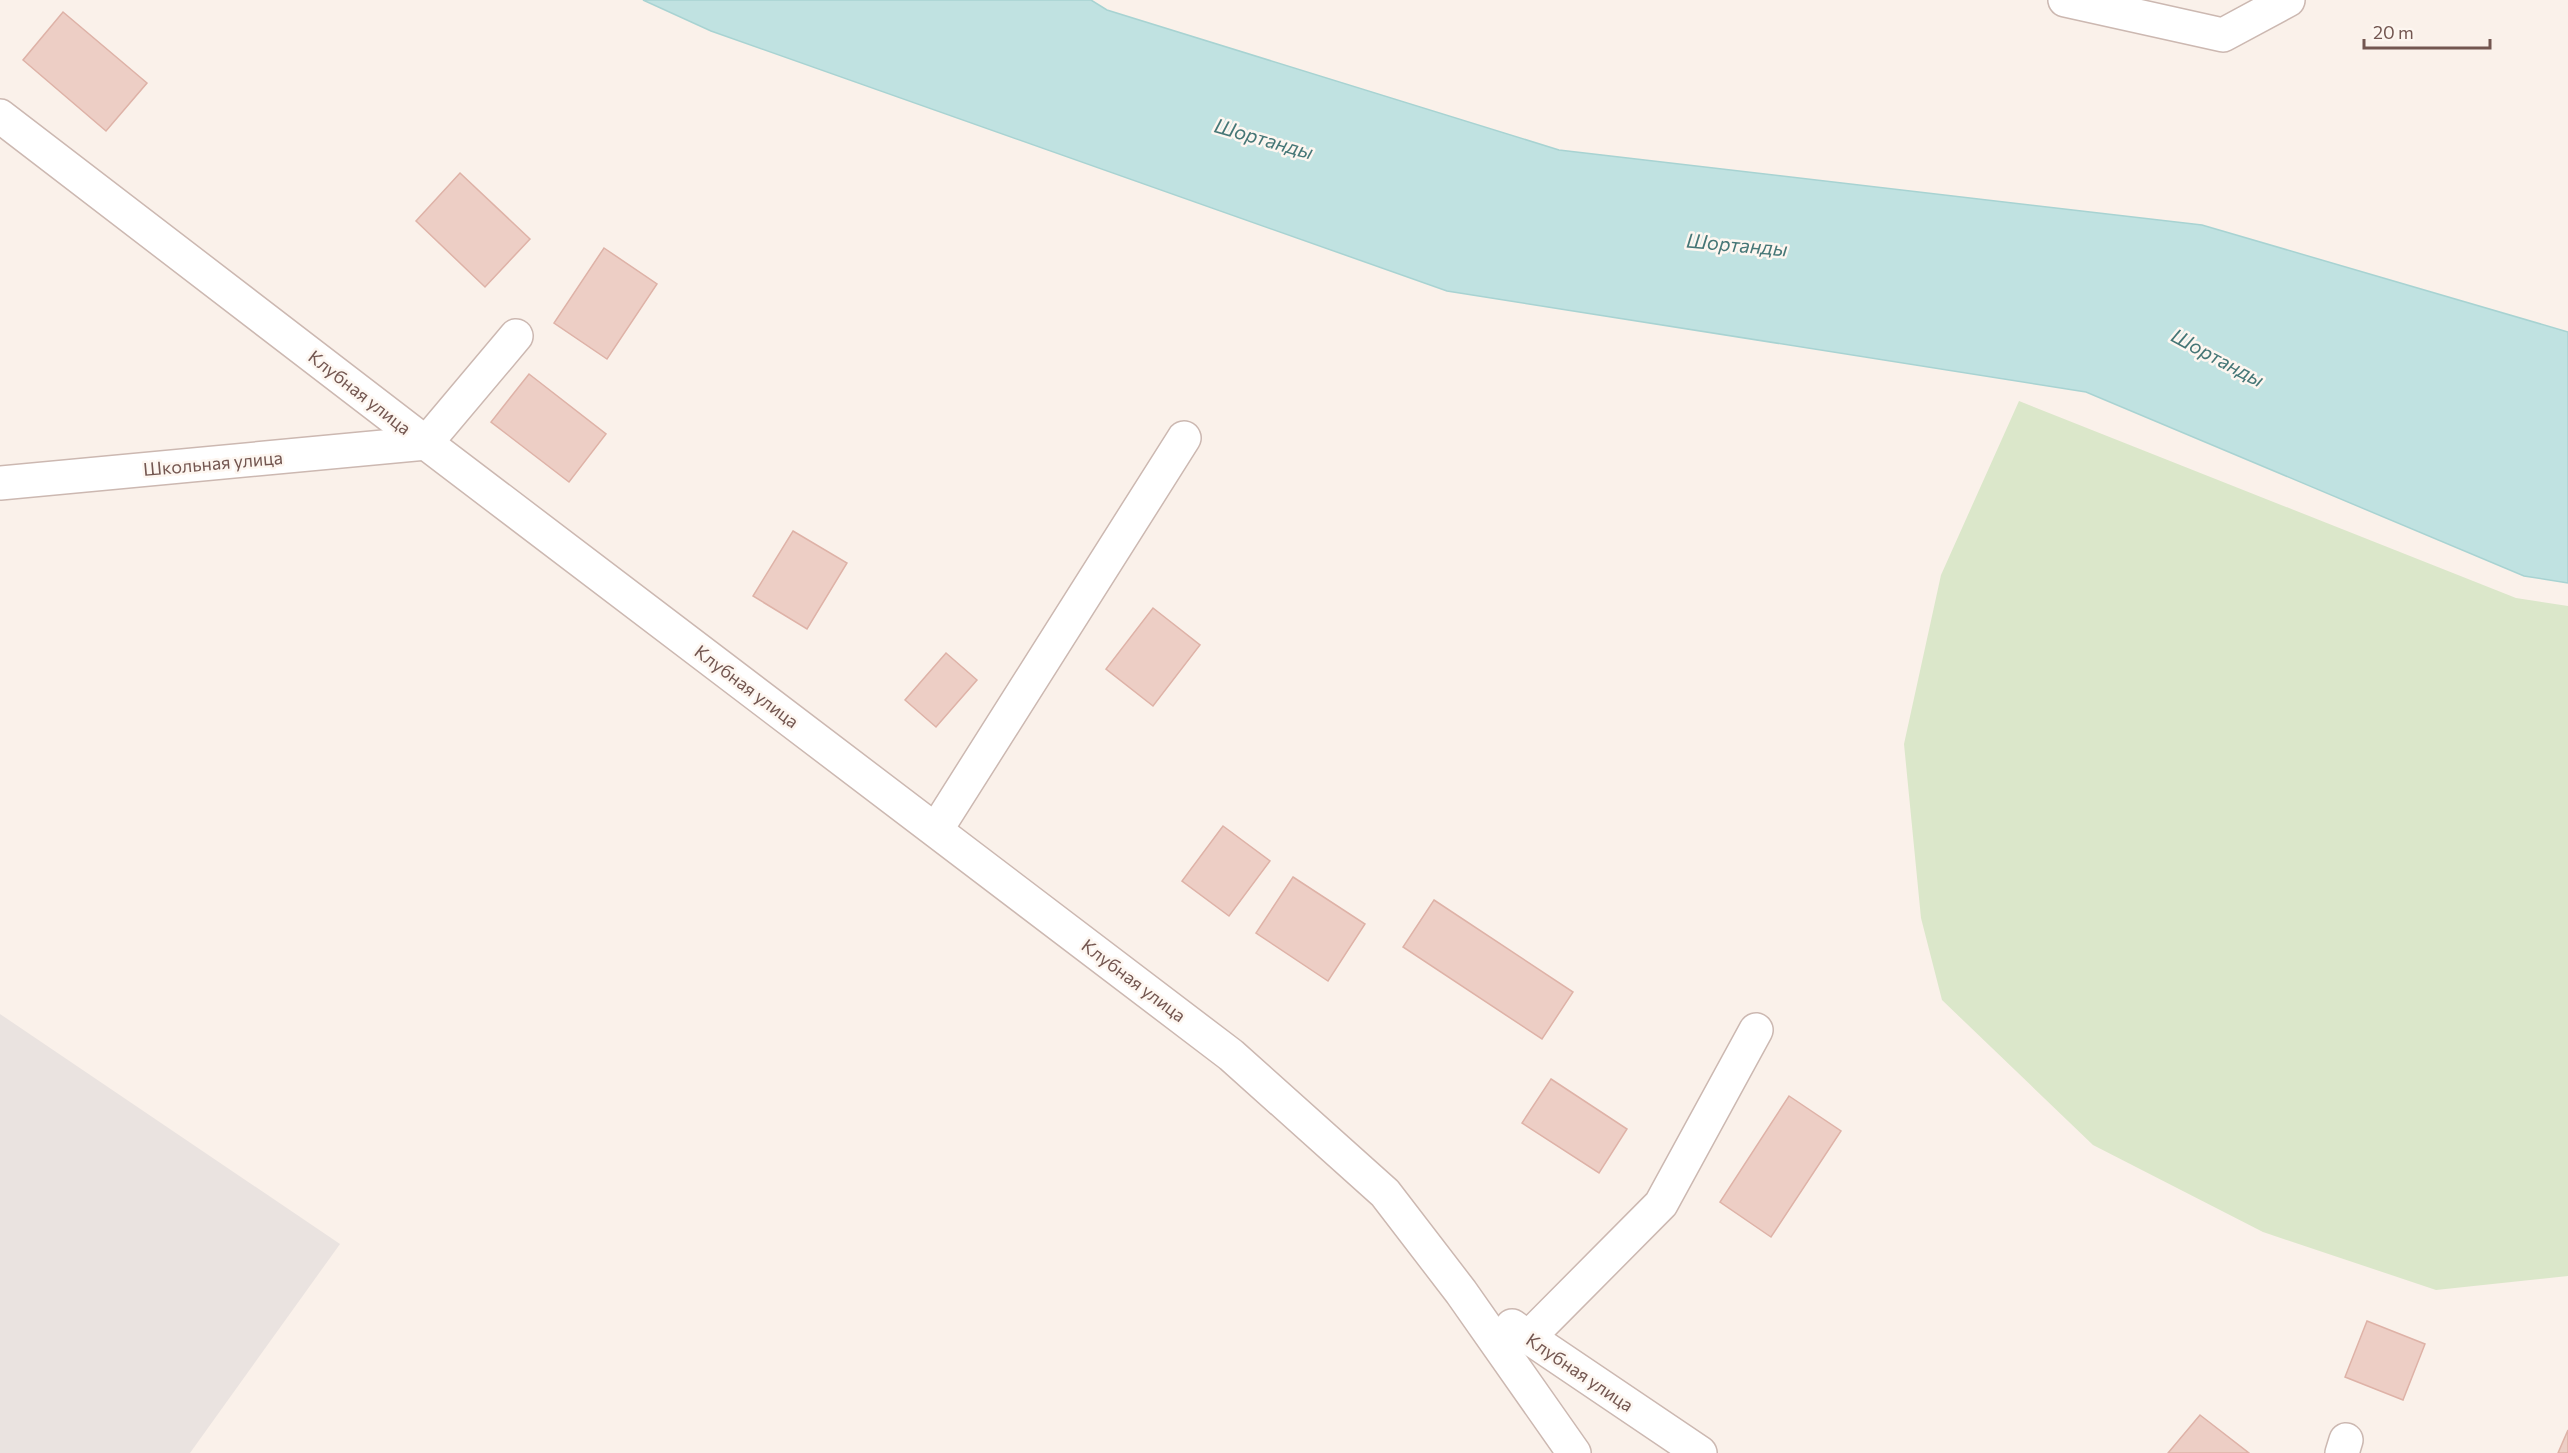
<svg xmlns="http://www.w3.org/2000/svg" width="2568" height="1453" viewBox="0 0 2568 1453" font-family="Commissioner,sans-serif">
  <style>
    .industrial { fill: #eae3e0 }
    .green { fill: #dbe7ca }
    .water { fill: #c0e2e1; stroke: #a8d3d2; stroke-width: 1.5 }
    .building { fill: #edcec5; stroke: #deb2a7; stroke-width: 1.5 }
    .lines { fill: none; stroke-linecap: round; stroke-linejoin: round }
    .minor-casing { stroke: #ccb8b1; stroke-width: 36 }
    .minor { stroke: #fff; stroke-width: 33 }
    .labels { text-anchor: middle; dominant-baseline: central; stroke-width: 5; stroke-linejoin: round; paint-order: stroke }
    .street-label { font-size: 18px; fill: #735650; stroke: #fdf6f0 }
    .water-label { font-size: 20px; font-style: italic; fill: #457676; stroke: #fdf6f0 }
  </style>
  <rect width="100%" height="100%" fill="#faf1ea"/>
  <!-- industrial -->
  <path class="industrial" d="M0,1014L340,1244L190,1453H0Z"/>
  <!-- green -->
  <path class="green" d="M2019,401L2516,598L2568,606V1276L2436,1290L2263,1232L2093,1145L1942,1000L1921,918L1904,744L1941,575Z"/>
  <!-- water -->
  <path class="water" d="M643,0H1091L1107,10L1559,150L2202,225L2568,332V583L2524,576L2086,392L1447,291L711,31Z"/>
  <!-- building -->
  <g class="building">
    <path d="M63,12L147,83L106,131L23,60Z"/>
    <path d="M460,173L530,239L485,287L416,221Z"/>
    <path d="M604,248L657,284L607,359L554,323Z"/>
    <path d="M529,374L606,434L569,482L491,422Z"/>
    <path d="M793,531L847,563L807,629L753,596Z"/>
    <path d="M1153,608L1200,645L1153,706L1106,669Z"/>
    <path d="M946,653L977,680L936,727L905,700Z"/>
    <path d="M1223,826L1270,861L1229,916L1182,881Z"/>
    <path d="M1293,877L1365,924L1328,981L1256,933Z"/>
    <path d="M1434,900L1573,992L1542,1039L1403,947Z"/>
    <path d="M1551,1079L1627,1129L1599,1173L1522,1123Z"/>
    <path d="M1789,1096L1841,1131L1771,1237L1720,1202Z"/>
    <path d="M2367,1321L2425,1344L2403,1400L2345,1377Z"/>
    <path d="M2200,1415L2249,1453H2168Z"/>
    <path d="M2568,1430V1453H2558Z"/>
  </g>
  <g class="lines">
    <!-- minor casing -->
    <g class="minor-casing">
      <g id="minor">
        <path d="M2065,0L2223,35L2288,0"/>
        <path d="M0,116L426,443L1231,1055L1385,1193L1461,1292L1574,1453"/>
        <path d="M0,483L426,443L516,336"/>
        <path d="M936,830L1184,438"/>
        <path d="M1512,1326L1700,1453"/>
        <path d="M1529,1337L1661,1204L1756,1030"/>
        <path d="M2342,1453L2346,1440"/>
      </g>
    </g>
    <!-- minor -->
    <use href="#minor" class="minor"/>
  </g>
  <g class="labels">
    <!-- street labels -->
    <g class="street-label">
      <text transform="translate(360 392) rotate(38)">Клубная улица</text>
      <text transform="translate(213 463) rotate(-5)">Школьная улица</text>
      <text transform="translate(747 686) rotate(37)">Клубная улица</text>
      <text transform="translate(1134 980) rotate(37)">Клубная улица</text>
      <text transform="translate(1580 1372) rotate(34)">Клубная улица</text>
    </g>
    <!-- water labels -->
    <g class="water-label">
      <text transform="translate(1264 138) rotate(16)">Шортанды</text>
      <text transform="translate(1737 244) rotate(5)">Шортанды</text>
      <text transform="translate(2218 357) rotate(28)">Шортанды</text>
    </g>
  </g>
  <!-- scale -->
  <path d="M2364 39v9h126v-9" fill="none" stroke="#735650" stroke-width="3"/>
  <text x="2373" y="39" font-size="18" fill="#735650" stroke="#fdf6f0" stroke-width="4.5" paint-order="stroke">20 m</text>
</svg>
